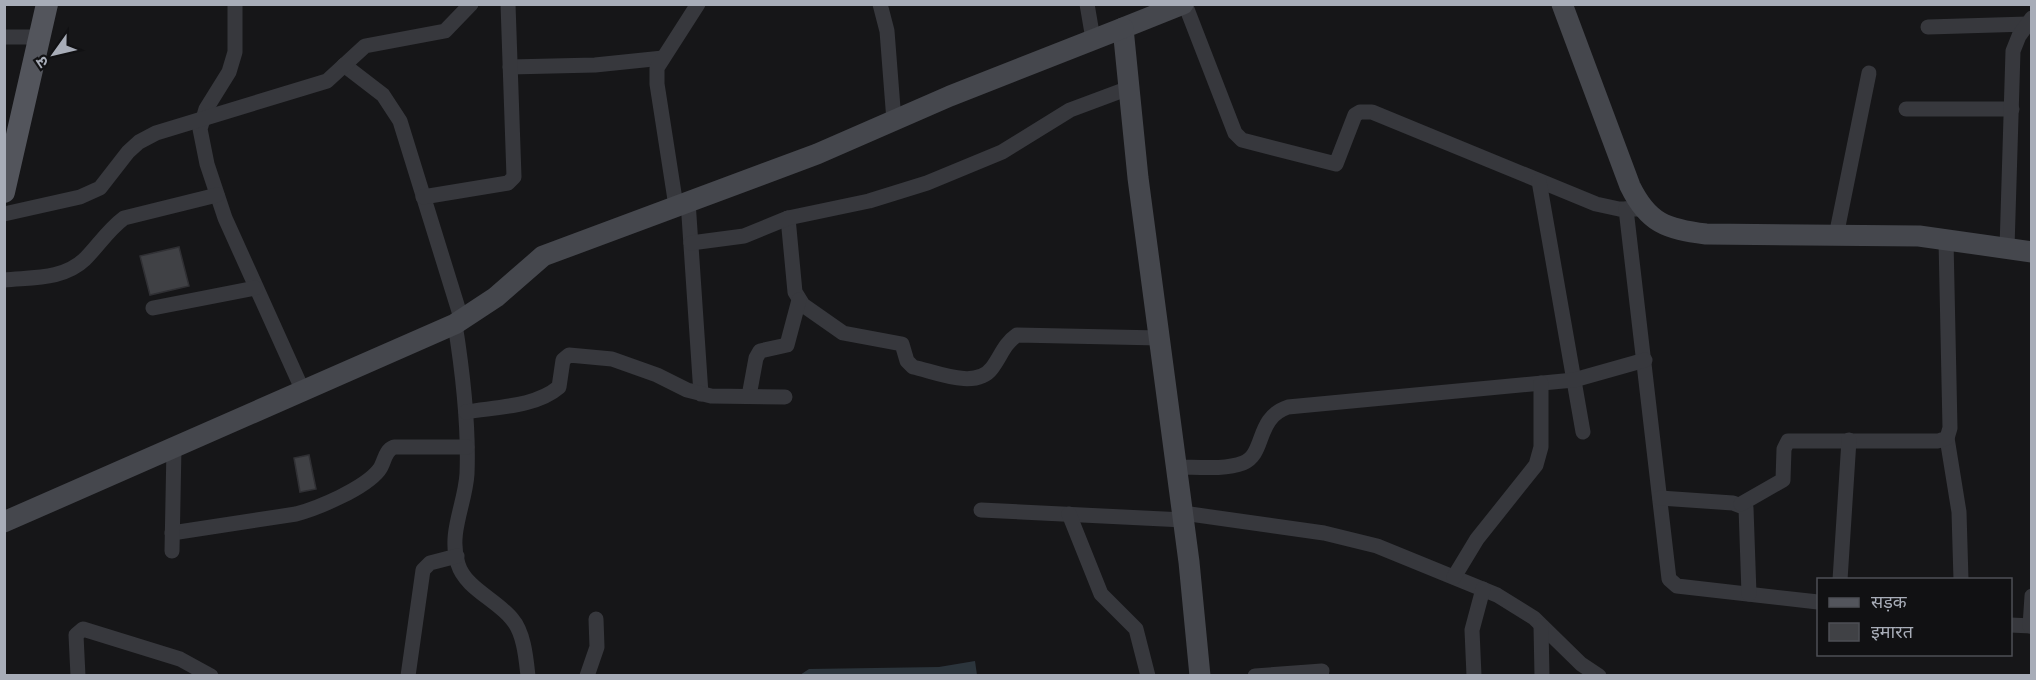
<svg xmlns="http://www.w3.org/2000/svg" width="2036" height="680" viewBox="0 0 2036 680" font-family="Signika,'Noto Sans Devanagari',sans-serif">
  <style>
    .water { fill: #2c353c }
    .building { fill: #404145; stroke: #303034; stroke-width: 1.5 }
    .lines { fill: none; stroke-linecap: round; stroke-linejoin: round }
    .street { stroke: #37383d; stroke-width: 15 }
    .secondary { stroke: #45474d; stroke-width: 21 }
    .primary { stroke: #53555c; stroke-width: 22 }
  </style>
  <rect width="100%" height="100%" fill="#161618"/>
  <!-- water -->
  <path class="water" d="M975,661L977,675H800L809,669L939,667Z"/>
  <!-- building -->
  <g class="building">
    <path d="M179,247L189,286L150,295L140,256Z"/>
    <path d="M309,455L316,489L300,492L294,458Z"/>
  </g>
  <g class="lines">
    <!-- street -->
    <g class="street">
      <path d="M235,4V52L229,72L206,109L200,129L207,164L225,218L303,391"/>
      <path d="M880,4L887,31L894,121"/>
      <path d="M1087,4L1093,39"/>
      <path d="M1185,4L1235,133L1242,140L1336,164L1355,115L1360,112H1372L1596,204L1619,209H1644"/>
      <path d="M1928,27L2028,24"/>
      <path d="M4,37H39"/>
      <path d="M344,65L383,95L400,121L462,321"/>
      <path d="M510,67L595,65L663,58"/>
      <path d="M1906,109H2012"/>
      <path d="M1539,181L1583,432"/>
      <path d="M423,197L508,183L514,177L508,4"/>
      <path d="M688,201L701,394"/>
      <path d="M676,206L657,84V68L698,4"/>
      <path d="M1626,209L1669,579L1677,586L1818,602"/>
      <path d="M4,214L80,197L100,188L128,152L139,142L156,133L327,81L365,46L445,31L471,4"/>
      <path d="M788,218L795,292L803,305L843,333L902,344L907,361L913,367C936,372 976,390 992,368C1001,356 1004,344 1017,335L1160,338"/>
      <path d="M1836,236L1869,73"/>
      <path d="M691,243L744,236L788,218L869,201L927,183L1002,152L1070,110L1129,88"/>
      <path d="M2007,248L2013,51L2019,36L2032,18"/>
      <path d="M4,280C32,277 63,280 85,259C98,246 108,230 124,218L217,195"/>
      <path d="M153,308L255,288"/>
      <path d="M455,324C463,374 469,424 467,474C465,505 448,533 458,564C465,588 497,600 512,619C524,633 526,658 528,676"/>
      <path d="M749,396L756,358L760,351L787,345L799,300"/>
      <path d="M466,412C495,407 536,407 559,387L563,360L569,355L612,359L657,375L687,390L711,396L785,397"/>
      <path d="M1947,438L1959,512L1961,580"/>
      <path d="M1178,467C1197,467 1225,470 1243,463C1266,454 1255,418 1288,407L1574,380L1645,360"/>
      <path d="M1660,498L1733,503L1746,508L1749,594"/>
      <path d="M1741,504L1783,480L1784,449L1788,441H1938L1947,438L1950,428L1946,240"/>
      <path d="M981,510L1184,520"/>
      <path d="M1183,513L1324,533L1377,546L1497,595L1534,618L1581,664L1599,676"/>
      <path d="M1069,514L1101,594L1136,629L1148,676"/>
      <path d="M172,533L296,514C318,508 364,489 379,470C385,462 384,451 394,447H467"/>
      <path d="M172,551L174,447"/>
      <path d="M1454,577L1477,539L1536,465L1541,447V383"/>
      <path d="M1840,580L1849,440"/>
      <path d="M2010,625L2032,626"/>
      <path d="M1541,626L1542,676"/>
      <path d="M2030,626L2032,596"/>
      <path d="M78,676L76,635L83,629L180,659L211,676"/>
      <path d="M408,676L423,570L430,563L457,556"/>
      <path d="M587,676L597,647L596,619"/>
      <path d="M1255,676L1322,671"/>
      <path d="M1474,676L1472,630L1483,589"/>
    </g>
    <!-- secondary -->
    <g class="secondary">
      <path d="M1183,4L1123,28L1138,178L1189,562L1200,676"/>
      <path d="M1562,4L1630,186C1648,223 1666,229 1706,234L1919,236L2032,252"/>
      <path d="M4,522L455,324L496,297L543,256L817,154L950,96L1123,28"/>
    </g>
    <!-- primary -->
    <path class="primary" d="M4,192L47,4"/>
  </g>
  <!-- border -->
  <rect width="2036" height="680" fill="none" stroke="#a8adb8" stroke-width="12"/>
  <!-- legend -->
  <rect x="1817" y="578" width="195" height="78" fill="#111113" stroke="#4d4f55" stroke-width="1.5"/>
  <rect x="1829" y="598" width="30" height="9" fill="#53555c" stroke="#4d4f55" stroke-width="1.5"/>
  <text x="1871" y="608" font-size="18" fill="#a8adb8">सड़क</text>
  <rect x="1829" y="623" width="30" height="18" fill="#404145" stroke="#4d4f55" stroke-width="1.5"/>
  <text x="1871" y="638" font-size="18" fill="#a8adb8">इमारत</text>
  <!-- north arrow -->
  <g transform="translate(54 54) rotate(236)" stroke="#111113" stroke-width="4.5" paint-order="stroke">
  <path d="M0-4.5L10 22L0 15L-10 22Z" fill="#a8adb8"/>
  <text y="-9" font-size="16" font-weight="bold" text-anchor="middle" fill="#a8adb8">उ</text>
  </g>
</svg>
